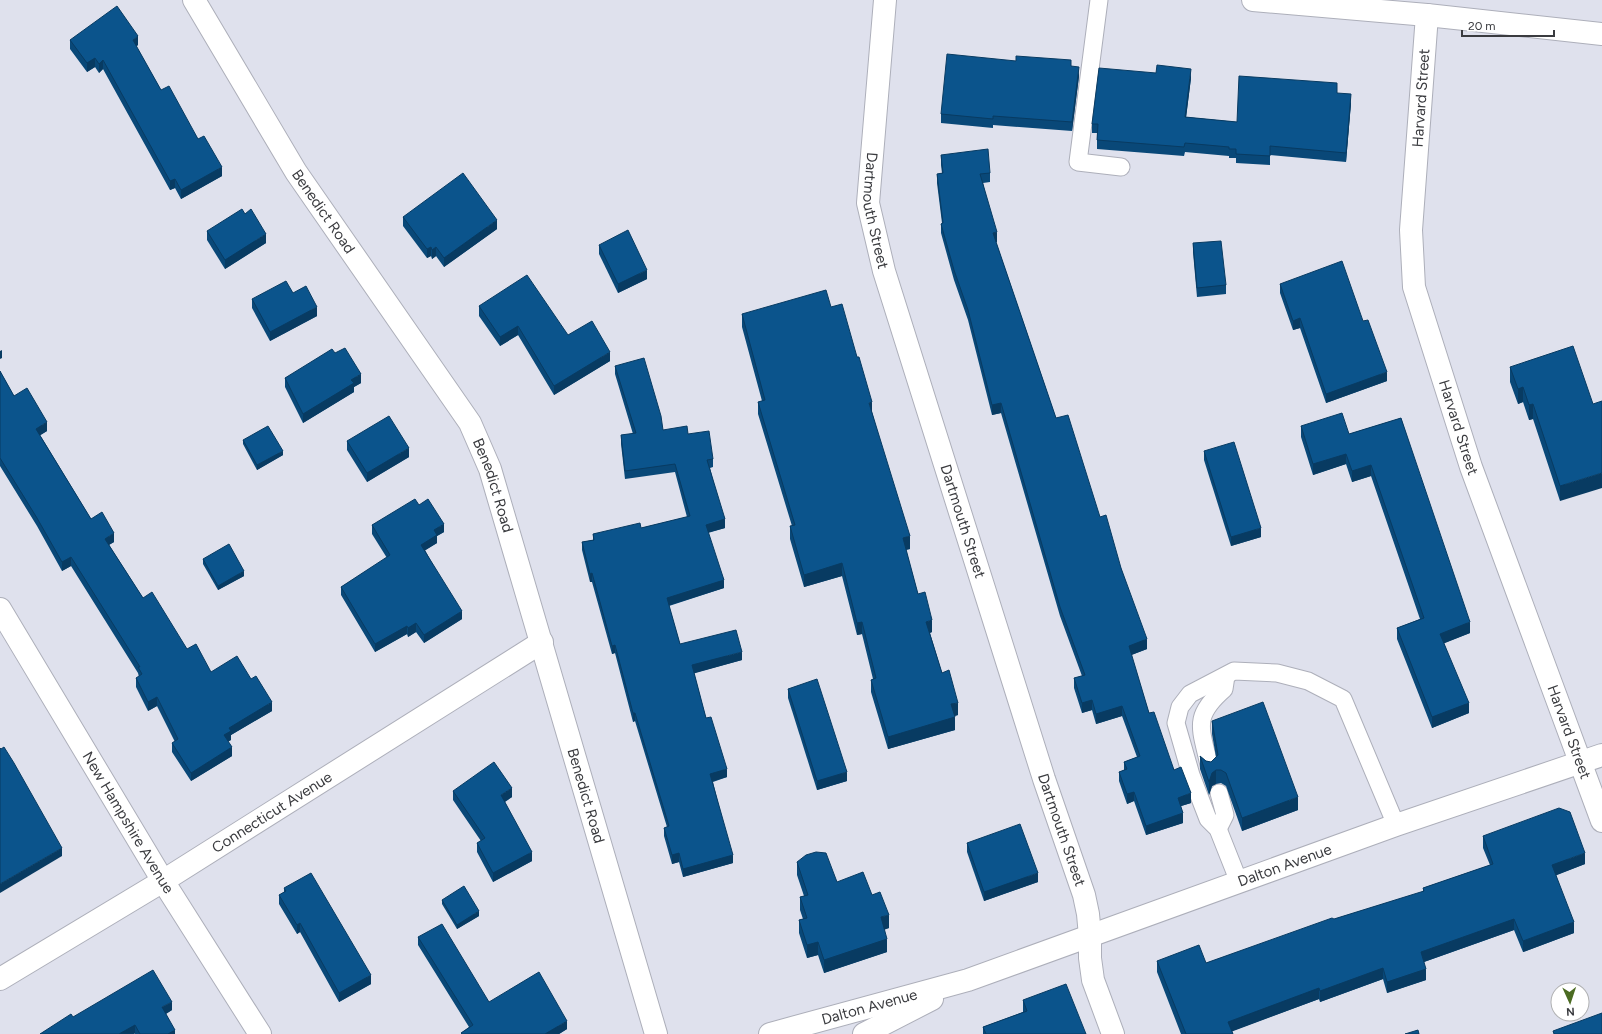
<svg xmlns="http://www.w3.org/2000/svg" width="1602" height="1034" viewBox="0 0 1602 1034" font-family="Figtree,sans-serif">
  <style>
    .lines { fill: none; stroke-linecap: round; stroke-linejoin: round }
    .service-casing { stroke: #adafba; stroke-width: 19 }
    .minor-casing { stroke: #adafba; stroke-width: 24 }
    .tertiary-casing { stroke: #adafba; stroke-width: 24 }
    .primary-casing { stroke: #adafba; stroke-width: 24 }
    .service { stroke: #fff; stroke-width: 17 }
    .minor { stroke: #fff; stroke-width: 22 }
    .tertiary { stroke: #fff; stroke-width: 22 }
    .primary { stroke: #fff; stroke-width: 22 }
    .wall { fill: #094878 }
    .shaded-wall { fill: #083b62 }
    .building { fill: #0b548c; stroke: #083b62 }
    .labels { text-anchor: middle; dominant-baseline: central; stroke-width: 4; stroke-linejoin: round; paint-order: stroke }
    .street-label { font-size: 15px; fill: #3a3b3f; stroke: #fff }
  </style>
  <rect width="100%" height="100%" fill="#dfe1ed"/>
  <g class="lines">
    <!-- service casing -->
    <g class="service-casing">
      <g id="service">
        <path d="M1099,0L1078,162L1121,167"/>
        <path d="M1209,765C1201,728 1192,717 1224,689L1226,676"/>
        <path d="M1218,829L1225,815L1219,793"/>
        <path d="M1239,882L1218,829L1208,819L1191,775L1176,723L1180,707L1190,694L1234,671L1277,673L1308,681L1343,699L1396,825"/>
      </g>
    </g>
    <!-- minor casing -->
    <g class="minor-casing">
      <g id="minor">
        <path id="s1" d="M885,0L868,203L884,271L1044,779L1084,895L1088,914L1090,936V958L1093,980L1113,1034"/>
        <path id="s2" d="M1427,15L1411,230L1414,287L1471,467L1602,821"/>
        <path id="s3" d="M0,609L163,881L260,1034"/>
        <path id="s4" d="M0,979L163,881L542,642"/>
      </g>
    </g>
    <!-- tertiary casing -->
    <g class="tertiary-casing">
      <g id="tertiary">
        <path id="s5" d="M194,0L296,172L470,423L490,469L656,1034"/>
        <path d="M1253,0L1427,15L1602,34"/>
      </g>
    </g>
    <!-- primary casing -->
    <g class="primary-casing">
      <g id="primary">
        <path id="s6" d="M770,1034L968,980L1396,825L1602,755"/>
        <path d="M864,1034L932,999"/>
      </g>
    </g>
    <!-- service -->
    <use href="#service" class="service"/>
    <!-- minor -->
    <use href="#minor" class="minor"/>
    <!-- tertiary -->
    <use href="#tertiary" class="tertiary"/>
    <!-- primary -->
    <use href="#primary" class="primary"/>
  </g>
  <!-- wall -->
  <g class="wall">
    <path d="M70,40L138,45L136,46L161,90L198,139L222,176L181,199L175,188L170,190L103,69L99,73L95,67L87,72L70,49Z"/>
    <path d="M1016,61L1071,66L1079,76L1072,131L993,125V128L941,123V114Z"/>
    <path d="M1191,78L1186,117L1237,122L1337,93L1351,103L1346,162L1270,155V165L1236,163V158H1229V156L1185,152L1184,156L1097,149V133H1092V124Z"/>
    <path d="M941,155L990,173V182L983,183L997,242H996L1056,418L1121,568L1147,649L1131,655L1149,713L1174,770L1191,803L1181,806L1183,823L1146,835L1134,801L1127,804L1119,781V772L1124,770V762L1137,757L1122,716L1096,724L1092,710L1082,713L1074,688V678L1082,676L1060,616L1001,413L992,415L968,320L954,280L941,233V224L942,223L937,183V174L942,173L941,165Z"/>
    <path d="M403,217L497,229L444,267L436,256L432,259L431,256L427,258L403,226Z"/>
    <path d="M207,231L266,243L225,269L207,240Z"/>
    <path d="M1193,243L1226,285V294L1197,297L1193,252Z"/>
    <path d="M599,245L647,279L618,293L599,254Z"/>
    <path d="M1280,284L1387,381L1326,403L1300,328L1293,330L1280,293Z"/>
    <path d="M293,293L317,316L270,341L252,308V299Z"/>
    <path d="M479,306L610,361L554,395L518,335L500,346L479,316Z"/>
    <path d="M831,307L872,412L910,549L906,550L918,594L932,632L930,633L942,673L958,715L954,716L955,730L888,749L871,692V680L873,679L862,634L857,635L842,576L804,587L790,539V526H792L758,414V402L762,401L742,327V314Z"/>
    <path d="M335,353L361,383L354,387V392L303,423L285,387V378Z"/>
    <path d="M615,366L663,430L688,434L713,459V467L710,468L725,528L708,533L724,588L669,606L680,644L742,660L694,673L706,718L727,777L713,782L733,863L683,877L679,862L672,864L664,836V828L667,827L635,721L633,722L615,653L612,654L592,582H590L582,550V542L593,540V534L641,528L687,517L675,472L625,479L621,444V435L633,434L615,374Z"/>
    <path d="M1510,367L1593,404L1560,501L1533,419L1529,420L1523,402L1518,404L1510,382Z"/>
    <path d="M0,371L14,396L47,431L40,435L91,519L114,542L109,545L143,598L187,649L211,672L251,679L272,711L231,735V740L228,741L232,756L191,781L172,752V743L175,742L157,706L148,711L136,687V678L139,677L138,673L71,566L62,571L37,526L0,466Z"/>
    <path d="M1401,418L1470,633L1444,643L1469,713L1432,728L1397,639V628L1420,619L1371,476L1352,482L1346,464L1313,475L1301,437V426L1349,434Z"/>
    <path d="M243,440L283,455L257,470L243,444Z"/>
    <path d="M347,441L409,457L367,482L347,450Z"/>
    <path d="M1204,451L1261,537L1231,546L1204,460Z"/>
    <path d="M419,505L444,532L437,536V543L425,550L462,619L424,643L416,632L408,637L407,634L375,652L341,595V587L387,558L372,534V525Z"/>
    <path d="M203,559L244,576L218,590L203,564Z"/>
    <path d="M788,689L847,781L817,790L788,698Z"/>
    <path d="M1212,721L1298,810L1242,831L1226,786L1221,783L1216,784L1212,786L1209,795L1200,769V756L1206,761L1211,762L1216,757L1212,734Z"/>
    <path d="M453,791L512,797L505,802L532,861L493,882L477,852V843L481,841L453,800Z"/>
    <path d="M1483,836L1585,864L1556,875L1574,933L1523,952L1514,930L1424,962L1426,980L1387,993L1383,979L1320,1002L1319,999L1232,1031L1233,1034H1181L1157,972V961L1206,963L1334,919L1423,892V888L1490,865L1483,848Z"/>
    <path d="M967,843L1038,882L984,901L967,852Z"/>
    <path d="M797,862L837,882L872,895L889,928L884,929L887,952L824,973L818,955L807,958L799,933V920L803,919L800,910V897L804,896L797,875Z"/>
    <path d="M284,888L371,984L339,1002L300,932L297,934L279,904V895L284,892Z"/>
    <path d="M442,900L479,916L457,929L442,904Z"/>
    <path d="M418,937L489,1002L567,1029L559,1034H461V1033L469,1027L418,945Z"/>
    <path d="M1023,1000L1086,1034H983V1027L1023,1012Z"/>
    <path d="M172,1010L166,1014L175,1034H135V1033L134,1034H40L73,1017Z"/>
  </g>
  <!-- shaded-wall -->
  <g class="shaded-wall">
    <path d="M138,36V45L133,49V40Z"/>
    <path d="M95,58V67L87,72V63Z"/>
    <path d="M103,60V69L99,73V64Z"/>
    <path d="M1079,67V76L1072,131V122Z"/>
    <path d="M1191,69V78L1185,126V117Z"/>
    <path d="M1351,94V103L1346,162V153Z"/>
    <path d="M222,167V176L181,199V190Z"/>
    <path d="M175,179V188L170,190V181Z"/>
    <path d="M497,220V229L444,267V258Z"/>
    <path d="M997,232V242H993V233Z"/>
    <path d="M266,234V243L225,269V260Z"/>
    <path d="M431,247V256L427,258V249Z"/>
    <path d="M436,247V256L432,259V250Z"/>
    <path d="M647,270V279L618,293V284Z"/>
    <path d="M317,307V316L270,341V332Z"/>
    <path d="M1300,318V328L1293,330V321Z"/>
    <path d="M518,326V335L500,346V337Z"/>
    <path d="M2,350V358L0,359V351Z"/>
    <path d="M610,352V361L554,395V386Z"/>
    <path d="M1387,372V381L1326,403V394Z"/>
    <path d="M361,374V383L354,387V392L303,423V414L351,380Z"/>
    <path d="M1523,387V402L1518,404V389Z"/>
    <path d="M872,402V415L869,403Z"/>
    <path d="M1001,403V413L992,415V405Z"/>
    <path d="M1533,404V419L1529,420V405Z"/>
    <path d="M47,422V431L36,438V429Z"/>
    <path d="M409,448V457L367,482V473Z"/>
    <path d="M283,451V455L257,470V465Z"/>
    <path d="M1346,454V464L1313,475V464Z"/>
    <path d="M1371,465V476L1352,482V471Z"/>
    <path d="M1602,473V488L1560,501V486Z"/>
    <path d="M725,519V528L706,533V525Z"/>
    <path d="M444,524V532L437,536V543L421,553V545L434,530Z"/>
    <path d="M1261,528V537L1231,546V537Z"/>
    <path d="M114,533V542L105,547V539Z"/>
    <path d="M910,536V549L903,550V538Z"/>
    <path d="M71,557V566L62,571V562Z"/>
    <path d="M842,563V576L804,587V575Z"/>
    <path d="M244,571V576L218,590V586Z"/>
    <path d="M592,573V582H590V574Z"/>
    <path d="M724,580V588L667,606V598Z"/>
    <path d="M462,611V619L424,643V635Z"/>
    <path d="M932,620V632L926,634V622Z"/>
    <path d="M862,622V634L857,635V623Z"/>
    <path d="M1470,622V633L1440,645V634Z"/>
    <path d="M416,623V632L408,637V628Z"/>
    <path d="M407,626V634L375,652V644Z"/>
    <path d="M1147,639V649L1129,656V646Z"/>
    <path d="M615,645V653L612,654V646Z"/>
    <path d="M742,652V660L692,674V665Z"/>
    <path d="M157,697V706L148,711V702Z"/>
    <path d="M1092,700V710L1082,713V703Z"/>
    <path d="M272,702V711L231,735V740L224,744V735L229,728Z"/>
    <path d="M958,703V715L951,717V704Z"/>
    <path d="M1469,703V713L1432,728V717Z"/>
    <path d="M1122,706V716L1096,724V714Z"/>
    <path d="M633,713H635V721L633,722Z"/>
    <path d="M955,717V730L888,749V737Z"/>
    <path d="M232,747V756L191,781V773Z"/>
    <path d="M727,769V777L710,782V774Z"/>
    <path d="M1216,770V784L1212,786L1209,795V782L1212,773Z"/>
    <path d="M847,772V781L817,790V781Z"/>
    <path d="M512,788V797L501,804V795Z"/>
    <path d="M1134,792V801L1127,804V794Z"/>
    <path d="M1191,793V803L1178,807V798Z"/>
    <path d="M1298,797V810L1242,831V818Z"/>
    <path d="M1183,813V823L1146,835V826Z"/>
    <path d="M62,848V856L0,893V884Z"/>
    <path d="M532,852V861L493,882V873Z"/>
    <path d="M679,853V862L672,864V855Z"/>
    <path d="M1585,853V864L1552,877V865Z"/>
    <path d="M733,855V863L683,877V869Z"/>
    <path d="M1038,873V882L984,901V892Z"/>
    <path d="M479,911V916L457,929V925Z"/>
    <path d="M889,915V928L881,931V917Z"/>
    <path d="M1514,919V930L1421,963V952Z"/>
    <path d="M1574,922V933L1523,952V941Z"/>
    <path d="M300,923V932L297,934V925Z"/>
    <path d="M887,939V952L824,973V960Z"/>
    <path d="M818,942V955L807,958V945Z"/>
    <path d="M1383,968V979L1320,1002V991Z"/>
    <path d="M1426,969V980L1387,993V982Z"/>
    <path d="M371,975V984L339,1002V993Z"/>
    <path d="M1319,988V999L1228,1033V1022Z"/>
    <path d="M172,1002V1010L162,1016V1007Z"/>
    <path d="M567,1021V1029L559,1034H545Z"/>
    <path d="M135,1025V1033L134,1034H119Z"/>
    <path d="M175,1030V1034H168Z"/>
  </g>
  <!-- building -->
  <g class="building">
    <path d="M117,6L138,36L133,40L161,90L169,86L198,139L204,136L222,167L181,190L175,179L170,181L103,60L99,64L95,58L87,63L70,40Z"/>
    <path d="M947,54L1016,61V56L1071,60V66L1079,67L1072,122L993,116V119L941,114Z"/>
    <path d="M1157,65L1191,69L1185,117L1237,122L1239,76L1337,83V93L1351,94L1346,153L1270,146V156L1236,154V149H1229V147L1185,143L1184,147L1097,140L1098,124H1092L1099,68L1156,73Z"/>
    <path d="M988,149L990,173L980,174L997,232L993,233L1056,418L1068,415L1100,517L1106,515L1121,568L1147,639L1129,646L1149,713L1154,712L1174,770L1181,767L1191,793L1178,798L1183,813L1146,826L1134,792L1127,794L1119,772L1127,769L1124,762L1140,756L1122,706L1096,714L1092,700L1082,703L1074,678L1085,675L1060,607L1001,403L992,405L968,310L954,270L941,224L943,223L937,174L943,173L941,155Z"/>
    <path d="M463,173L497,220L444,258L436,247L432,250L431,247L427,249L403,217Z"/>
    <path d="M242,209L245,214L251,209L266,234L225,260L207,231Z"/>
    <path d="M628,230L647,270L618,284L599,245Z"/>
    <path d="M1221,241L1226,285L1197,288L1193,243Z"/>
    <path d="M1342,261L1363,321L1368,320L1387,372L1326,394L1300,318L1293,321L1280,284Z"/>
    <path d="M527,275L568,335L592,321L610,352L554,386L518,326L500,337L479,306Z"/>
    <path d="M286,281L293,293L306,286L317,307L270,332L252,299Z"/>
    <path d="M826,290L831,307L842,304L857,357H859L872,402L869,403L910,536L903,538L918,594L925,592L932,620L926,622L942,673L949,670L958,703L951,704L955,717L888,737L871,680L876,678L862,622L857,623L842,563L804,575L790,526L795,525L758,402L765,400L742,314Z"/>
    <path d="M1573,346L1593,404L1602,401V473L1560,486L1533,404L1529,405L1523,387L1518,389L1510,367Z"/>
    <path d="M345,348L361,374L351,380L354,383L303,414L285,378L332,349L335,353Z"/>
    <path d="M644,358L661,416L663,430L687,426L688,434L709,431L713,459L707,460L725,519L706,525L724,580L667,598L680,644L736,630L742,652L692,665L706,718L711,717L727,769L710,774L733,855L683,869L679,853L672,855L664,828L669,826L635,713H633L615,645L612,646L592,573L590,574L582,542L594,540L593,534L640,523L641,528L690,516L675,464L625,471L621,435L636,433L615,366Z"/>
    <path d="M0,371L14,396L27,388L47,422L36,429L91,519L102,512L114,533L105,539L143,598L152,592L187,649L196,644L211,672L237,656L251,679L256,676L272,702L229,728L231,731L224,735L232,747L191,773L172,743L178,739L157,697L148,702L136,678L142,674L138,667H140L71,557L62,562L37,518L0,458Z"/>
    <path d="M1342,413L1349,434L1401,418L1470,622L1440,634L1469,703L1432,717L1397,628L1424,618L1371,465L1352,471L1346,454L1313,464L1301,426Z"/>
    <path d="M389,416L409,448L367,473L347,441Z"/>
    <path d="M268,426L283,451L257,465L243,440Z"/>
    <path d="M1234,442L1261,528L1231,537L1204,451Z"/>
    <path d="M415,499L419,505L428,499L444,524L434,530L437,535L421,545L462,611L424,635L416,623L408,628L407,626L375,644L341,587L390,555L372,525Z"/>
    <path d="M229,544L244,571L218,586L203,559Z"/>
    <path d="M817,679L847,772L817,781L788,689Z"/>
    <path d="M1263,702L1298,797L1242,818L1226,773L1221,770H1216L1212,773L1209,782L1200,756L1206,761L1211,762L1218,755L1212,721Z"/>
    <path d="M4,747L14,763L62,848L0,884V748L1,749Z"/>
    <path d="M494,762L512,788L501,795L532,852L493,873L477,843L485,838L453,791Z"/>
    <path d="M1559,808L1570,812L1585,853L1552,865L1574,922L1523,941L1514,919L1421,952L1426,969L1387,982L1383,968L1320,991L1319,988L1228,1022L1233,1034H1186L1157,961L1199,945L1206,963L1332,918L1334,919L1424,891L1423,888L1493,864L1483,836Z"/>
    <path d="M1020,824L1038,873L984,892L967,843Z"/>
    <path d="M816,852L826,853L837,882L863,872L872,895L880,892L889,915L881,917L887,939L824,960L818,942L807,945L799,920L807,918L800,897L808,895L797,862L806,855Z"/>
    <path d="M311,873L371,975L339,993L300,923L297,925L279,895L286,891L284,888Z"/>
    <path d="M464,886L479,911L457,925L442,900Z"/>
    <path d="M442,924L489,1002L539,972L567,1021L545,1034H462L461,1033L473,1025L418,937Z"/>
    <path d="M153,970L172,1002L162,1007L175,1030L168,1034H140L135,1025L119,1034H40L71,1014L73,1017Z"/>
    <path d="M1066,984L1086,1034H986L983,1027L1027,1011L1023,1000Z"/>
    <path d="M1602,1013V1034H1554L1553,1031Z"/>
    <path d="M1418,1030L1419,1034H1405Z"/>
  </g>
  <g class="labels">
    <!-- street labels -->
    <g class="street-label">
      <text transform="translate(1421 98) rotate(-86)">Harvard Street</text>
      <text stroke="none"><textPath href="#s1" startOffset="212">Dartmouth Street</textPath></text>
      <text stroke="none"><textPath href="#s5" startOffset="248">Benedict Road</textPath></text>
      <text stroke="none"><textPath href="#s2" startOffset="420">Harvard Street</textPath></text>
      <text stroke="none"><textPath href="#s5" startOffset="572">Benedict Road</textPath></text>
      <text stroke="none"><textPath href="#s1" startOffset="536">Dartmouth Street</textPath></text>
      <text stroke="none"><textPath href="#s2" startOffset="744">Harvard Street</textPath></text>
      <text stroke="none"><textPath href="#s5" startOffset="896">Benedict Road</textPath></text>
      <text stroke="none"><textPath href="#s4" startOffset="319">Connecticut Avenue</textPath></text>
      <text stroke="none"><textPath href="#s3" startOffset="249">New Hampshire Avenue</textPath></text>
      <text stroke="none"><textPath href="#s1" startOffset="860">Dartmouth Street</textPath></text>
      <text stroke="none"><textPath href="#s6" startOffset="542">Dalton Avenue</textPath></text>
      <text stroke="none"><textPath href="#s6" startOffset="103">Dalton Avenue</textPath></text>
    </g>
  </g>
  <!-- north arrow -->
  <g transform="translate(1570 1002) rotate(177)"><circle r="19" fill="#ffffff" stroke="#b0b1b2"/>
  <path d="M0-3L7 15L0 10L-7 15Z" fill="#4b6b22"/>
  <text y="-6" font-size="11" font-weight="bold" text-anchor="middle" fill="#3a3b3f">N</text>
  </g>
  <!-- scale -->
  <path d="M1462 30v6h92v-6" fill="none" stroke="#3a3b3f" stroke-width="2"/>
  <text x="1468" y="30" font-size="12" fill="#3a3b3f" stroke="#ffffff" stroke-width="3" paint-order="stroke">20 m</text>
</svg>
